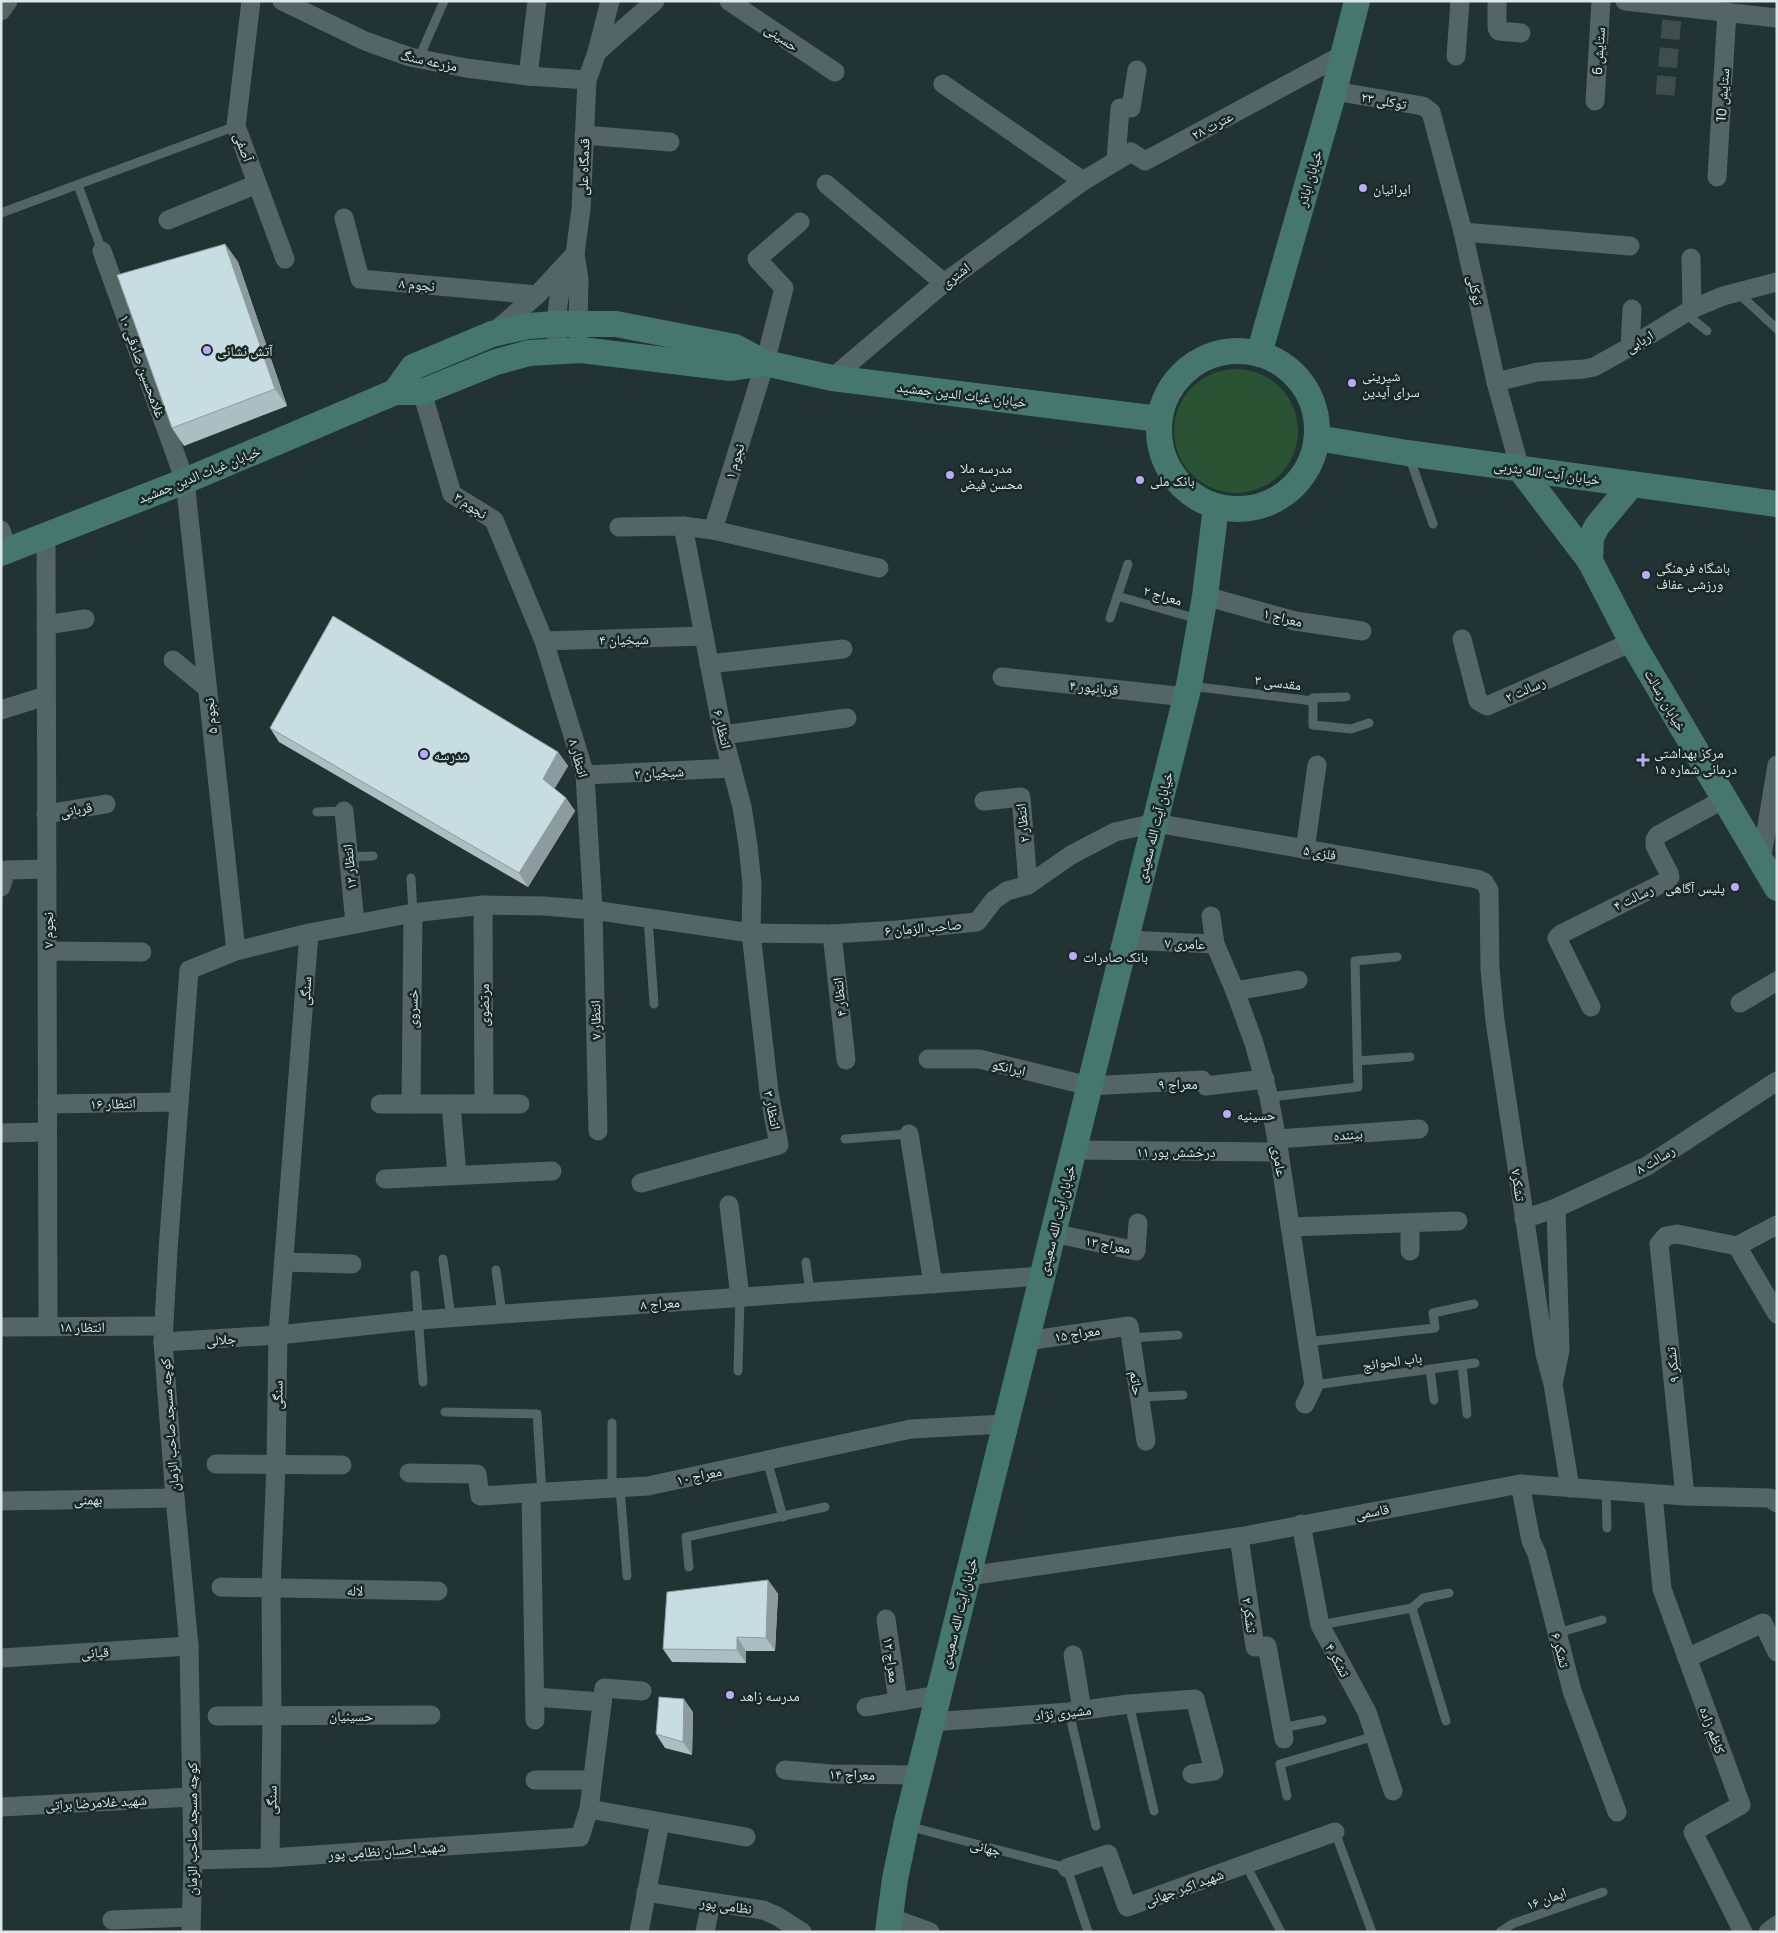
<svg xmlns="http://www.w3.org/2000/svg" width="1778" height="1933" viewBox="0 0 1778 1933" font-family="'Exo 2','Noto Naskh Arabic',sans-serif">
  <style>
    .green { fill: #295333 }
    .lines { fill: none; stroke-linecap: round; stroke-linejoin: round }
    .street-tunnel { stroke: #3d4e4d; stroke-width: 19; stroke-dasharray: 19 9; stroke-linecap: butt }
    .lane { stroke: #536665; stroke-width: 9 }
    .street { stroke: #536665; stroke-width: 19 }
    .secondary { stroke: #45776d; stroke-width: 26 }
    .wall { fill: #acbec2 }
    .shaded-wall { fill: #8c9b9e }
    .building { fill: #c8dde1; stroke: #8c9b9e }
    .poi-dot { fill: #bda9f5; stroke: #182928; stroke-width: 2 }
    .labels { text-anchor: middle; dominant-baseline: central; stroke-width: 5; stroke-linejoin: round; paint-order: stroke }
    .street-label { font-size: 14px; fill: #dce7e6; stroke: #182928 }
    .poi-label { font-size: 14px; fill: #dce7e6; stroke: #182928; text-anchor: start }
  </style>
  <rect width="100%" height="100%" fill="#213332"/>
  <!-- green -->
  <circle class="green" cx="1236" cy="431" r="62"/>
  <g class="lines">
    <!-- street-tunnel -->
    <path class="street-tunnel" d="M1665,95L1673,7"/>
    <!-- lane -->
    <g class="lane">
      <path d="M419,58L444,1"/>
      <path d="M78,185L102,251"/>
      <path d="M1,213L236,126"/>
      <path d="M1737,292L1777,329"/>
      <path d="M1685,313L1707,331"/>
      <path d="M1409,456L1433,524"/>
      <path d="M1117,596L1198,619"/>
      <path d="M1110,618L1128,564"/>
      <path d="M1190,686L1313,701V725L1351,729L1369,723"/>
      <path d="M1313,701V698L1346,697"/>
      <path d="M317,812L344,811"/>
      <path d="M348,857L373,856"/>
      <path d="M411,878L413,913"/>
      <path d="M648,918L654,1004"/>
      <path d="M1357,1061L1410,1057"/>
      <path d="M1269,1097L1358,1087L1355,961L1397,957"/>
      <path d="M845,1139L909,1134"/>
      <path d="M443,1259L451,1318"/>
      <path d="M806,1262L810,1293"/>
      <path d="M496,1270L502,1314"/>
      <path d="M415,1275L423,1382"/>
      <path d="M1130,1338L1178,1335"/>
      <path d="M1307,1342L1435,1328L1433,1313L1474,1304"/>
      <path d="M1462,1365L1467,1414"/>
      <path d="M1430,1369L1434,1400"/>
      <path d="M738,1371L740,1297"/>
      <path d="M1314,1385L1475,1363"/>
      <path d="M1139,1397L1183,1395"/>
      <path d="M445,1412L537,1414L542,1493"/>
      <path d="M612,1423V1489"/>
      <path d="M767,1460L783,1517"/>
      <path d="M620,1488L627,1576"/>
      <path d="M1606,1490L1607,1528"/>
      <path d="M689,1567L686,1537L825,1507"/>
      <path d="M1412,1608L1446,1721"/>
      <path d="M1320,1625L1412,1608L1423,1598L1449,1593"/>
      <path d="M1557,1633L1602,1620"/>
      <path d="M1129,1704L1154,1811"/>
      <path d="M1069,1712L1096,1826"/>
      <path d="M1282,1728L1322,1720"/>
      <path d="M1287,1796L1280,1764L1375,1736"/>
      <path d="M908,1826L1067,1868L1088,1932"/>
      <path d="M1335,1832L1372,1932"/>
      <path d="M1246,1865L1281,1932"/>
      <path d="M1500,1932L1512,1924L1603,1892"/>
    </g>
    <!-- street -->
    <g class="street">
      <path d="M251,1L236,126L285,259"/>
      <path d="M282,1L365,41L410,57L466,68L528,76L587,80"/>
      <path d="M729,1L835,72"/>
      <path d="M1497,1V28L1499,31L1521,33"/>
      <path d="M1625,1L1777,18"/>
      <path d="M1,11L8,1"/>
      <path d="M597,52L655,1"/>
      <path d="M1456,56L1460,1"/>
      <path d="M528,76L537,1"/>
      <path d="M943,84L1083,181"/>
      <path d="M1334,91L1423,106L1431,112L1463,232L1496,382L1520,469"/>
      <path d="M1595,101L1601,1"/>
      <path d="M584,135L670,142"/>
      <path d="M1116,160L1120,108H1131L1137,70"/>
      <path d="M1717,177L1727,12"/>
      <path d="M826,184L944,283"/>
      <path d="M344,218L360,279L537,295"/>
      <path d="M168,220L257,184"/>
      <path d="M1463,232L1630,246"/>
      <path d="M102,251L185,481L236,951"/>
      <path d="M1691,258L1692,309"/>
      <path d="M495,331L537,295L575,254"/>
      <path d="M579,335L578,324L579,279L575,254L581,209L587,80L597,52L610,1"/>
      <path d="M1630,347L1632,309"/>
      <path d="M557,351C556,323 556,291 569,266"/>
      <path d="M832,378L944,283L1083,181L1131,152L1145,161L1344,54"/>
      <path d="M1496,382L1537,372L1584,369L1594,367L1630,347L1692,309L1723,296L1777,282"/>
      <path d="M422,392L452,494L494,520L544,641L585,775L593,910L598,1131"/>
      <path d="M619,527L683,526L713,530L765,363L784,288L757,259L800,222"/>
      <path d="M1,530L7,550"/>
      <path d="M713,530L879,568"/>
      <path d="M46,534L48,1326"/>
      <path d="M1205,596L1295,621L1362,631"/>
      <path d="M46,625L85,619"/>
      <path d="M1462,639L1478,701L1487,706L1632,642"/>
      <path d="M544,641L704,636"/>
      <path d="M173,660L207,688"/>
      <path d="M709,664L843,649"/>
      <path d="M1002,677L1186,697"/>
      <path d="M1,710L46,696"/>
      <path d="M723,735L847,718"/>
      <path d="M585,775L732,768"/>
      <path d="M984,801L1021,797L1028,885"/>
      <path d="M344,811L355,923"/>
      <path d="M46,814L106,804"/>
      <path d="M1305,850L1317,765"/>
      <path d="M1761,862L1777,765"/>
      <path d="M1,887L6,870L47,869"/>
      <path d="M483,905L484,1104"/>
      <path d="M1211,916L1215,944L1235,991L1254,1043L1269,1097L1279,1152L1314,1385L1305,1404"/>
      <path d="M832,934L846,1060"/>
      <path d="M1126,940L1215,944"/>
      <path d="M47,951L142,952"/>
      <path d="M1235,991L1298,980"/>
      <path d="M1740,1003L1777,981"/>
      <path d="M1591,1007L1557,938L1561,934L1667,881L1670,877L1669,873L1655,846V840L1658,835L1724,799"/>
      <path d="M928,1059H979L1089,1086L1202,1080L1206,1086L1265,1079"/>
      <path d="M47,1104L179,1102"/>
      <path d="M380,1104H520"/>
      <path d="M411,1104L413,913"/>
      <path d="M451,1104L457,1175"/>
      <path d="M1,1133L47,1132"/>
      <path d="M909,1134L933,1284"/>
      <path d="M1277,1139L1419,1129"/>
      <path d="M1073,1150L1279,1152"/>
      <path d="M385,1179L552,1171"/>
      <path d="M641,1183L779,1145L769,1092L751,933L752,884L748,845L742,807L723,735L683,526"/>
      <path d="M729,1205L740,1297"/>
      <path d="M1524,1219L1556,1208L1647,1166L1777,1081"/>
      <path d="M1290,1227L1458,1221"/>
      <path d="M1053,1233L1136,1251L1138,1223"/>
      <path d="M1737,1246L1777,1225"/>
      <path d="M1410,1251V1223"/>
      <path d="M284,1262L352,1264"/>
      <path d="M1,1327L163,1326"/>
      <path d="M1026,1341L1129,1326L1146,1441"/>
      <path d="M163,1342L278,1335L419,1320L1042,1276"/>
      <path d="M1554,1380L1560,1350L1556,1208"/>
      <path d="M216,1464L342,1465"/>
      <path d="M409,1473L477,1474L480,1496L648,1486L911,1429L1005,1424"/>
      <path d="M1520,1484L1531,1541L1537,1554L1572,1691L1617,1812"/>
      <path d="M531,1494L535,1720"/>
      <path d="M1653,1494L1662,1589L1741,1805L1693,1832L1743,1932"/>
      <path d="M1685,1496L1659,1244L1666,1236L1677,1234L1737,1246L1777,1314"/>
      <path d="M1,1501L175,1498"/>
      <path d="M1301,1524L1320,1625L1367,1712L1393,1791"/>
      <path d="M1239,1537L1255,1647L1267,1646L1284,1739"/>
      <path d="M968,1576L1239,1537L1520,1484L1685,1496L1770,1498L1777,1503"/>
      <path d="M221,1587L438,1591"/>
      <path d="M886,1619L898,1701"/>
      <path d="M1073,1655L1082,1710"/>
      <path d="M1,1658L189,1646"/>
      <path d="M1687,1658L1763,1623L1777,1652"/>
      <path d="M535,1697L601,1702"/>
      <path d="M866,1707L938,1695"/>
      <path d="M217,1716L431,1715"/>
      <path d="M931,1722L1069,1712L1129,1704L1195,1699L1214,1771L1192,1774"/>
      <path d="M785,1770L831,1774L918,1775"/>
      <path d="M535,1780H592"/>
      <path d="M1,1807L191,1797"/>
      <path d="M589,1809L746,1837"/>
      <path d="M270,1858L272,1716L271,1589L276,1464L278,1335L309,933"/>
      <path d="M193,1860L270,1858L580,1837L589,1809L604,1688L642,1691"/>
      <path d="M1067,1868L1108,1854L1127,1907L1335,1832"/>
      <path d="M646,1892L763,1910L777,1916L802,1932"/>
      <path d="M889,1917L930,1932"/>
      <path d="M112,1920L191,1917"/>
      <path d="M191,1932L193,1860L189,1646L175,1498L163,1342L168,1250L189,970L236,951L309,933L413,913L483,905L544,906L593,910L751,933L832,934L897,930L977,922L994,900L1007,891L1028,885L1071,855L1115,832L1155,823L1477,879L1484,882L1489,890L1490,969L1495,1021L1545,1354L1553,1384L1570,1488"/>
      <path d="M639,1932L660,1822"/>
      <path d="M705,1932L711,1903"/>
      <path d="M1768,1932L1777,1925"/>
    </g>
    <!-- secondary -->
    <g class="secondary">
      <circle cx="1238" cy="430" r="79"/>
      <path d="M1259,354L1334,91L1357,1"/>
      <path d="M395,392L413,367L492,334L528,326L556,324H616L735,347L765,363L832,378L1159,419"/>
      <path d="M1317,438L1407,453L1777,504"/>
      <path d="M1520,469L1590,561L1632,642L1777,888"/>
      <path d="M1,553L185,481L395,392H422L496,362L529,353L581,350L731,368L765,363"/>
      <path d="M1590,561L1591,538L1597,526L1632,484"/>
      <path d="M888,1932L895,1879L906,1826L1189,685L1205,596L1216,507"/>
    </g>
  </g>
  <!-- wall -->
  <g class="wall">
    <path d="M225,244L238,262L287,406L184,446L172,428Z"/>
    <path d="M270,728L558,752L568,766L554,789L566,798L575,811L528,887L279,742Z"/>
    <path d="M768,1580L778,1594L775,1651H746V1663L672,1662L663,1649Z"/>
    <path d="M693,1712L692,1755L665,1748L656,1734Z"/>
  </g>
  <!-- shaded-wall -->
  <g class="shaded-wall">
    <path d="M225,244L238,262L287,406L275,389Z"/>
    <path d="M558,752L568,766L552,793L543,779Z"/>
    <path d="M566,798L575,811L528,887L519,873Z"/>
    <path d="M768,1580L778,1594L775,1651L766,1638Z"/>
    <path d="M737,1637L746,1651V1663L737,1650Z"/>
    <path d="M684,1699L693,1712L692,1755L683,1742Z"/>
  </g>
  <!-- building -->
  <g class="building">
    <path d="M225,244L275,389L172,428L117,275Z"/>
    <path d="M333,616L558,752L543,779L566,798L519,873L270,728Z"/>
    <path d="M768,1580L766,1638L737,1637V1650L663,1649L667,1592Z"/>
    <path d="M659,1697L684,1699L683,1742L656,1734Z"/>
  </g>
  <!-- markers -->
  <g class="poi-dot">
    <circle cx="1363" cy="188" r="5"/>
    <circle cx="207" cy="350" r="5"/>
    <circle cx="1352" cy="383" r="5"/>
    <circle cx="950" cy="475" r="5"/>
    <circle cx="1140" cy="480" r="5"/>
    <circle cx="1646" cy="575" r="5"/>
    <circle cx="424" cy="754" r="5"/>
    <path d="M1640.5 752.5h5v5h5v5h-5v5h-5v-5h-5v-5h5z"/>
    <circle cx="1735" cy="887" r="5"/>
    <circle cx="1073" cy="956" r="5"/>
    <circle cx="1227" cy="1114" r="5"/>
    <circle cx="730" cy="1695" r="5"/>
  </g>
  <g class="labels">
    <!-- street labels -->
    <g class="street-label">
      <text transform="translate(782 37) rotate(34)">حسینی</text>
      <text transform="translate(1598 51) rotate(-86)">ستایش 6</text>
      <text transform="translate(429 60) rotate(12)">مزرعه سنگ</text>
      <text transform="translate(1722 95) rotate(-86)">ستایش 10</text>
      <text transform="translate(1384 100) rotate(10)">توکلی ۲۳</text>
      <text transform="translate(1212 125) rotate(-28)">عترت ۲۸</text>
      <text transform="translate(244 147) rotate(70)">آصفی</text>
      <text transform="translate(583 167) rotate(-88)">قدمگاه علی</text>
      <text transform="translate(1309 178) rotate(-74)">خیابان اباذر</text>
      <text transform="translate(955 275) rotate(-37)">اشتری</text>
      <text transform="translate(417 284) rotate(5)">نجوم ۸</text>
      <text transform="translate(1476 290) rotate(78)">توکلی</text>
      <text transform="translate(1639 341) rotate(-31)">اربابی</text>
      <text transform="translate(143 366) rotate(70)">غلامحسین صادقی ۱۰</text>
      <text transform="translate(962 394) rotate(7)">خیابان غیاث الدین جمشید</text>
      <text transform="translate(734 461) rotate(-73)">نجوم ۱</text>
      <text transform="translate(1547 472) rotate(8)">خیابان آیت الله یثربی</text>
      <text transform="translate(199 474) rotate(-22)">خیابان غیاث الدین جمشید</text>
      <text transform="translate(471 505) rotate(34)">نجوم ۳</text>
      <text transform="translate(1163 595) rotate(16)">معراج ۲</text>
      <text transform="translate(1283 617) rotate(14)">معراج ۱</text>
      <text transform="translate(624 639) rotate(-1)">شیخیان ۴</text>
      <text transform="translate(1278 682) rotate(7)">مقدسی ۳</text>
      <text transform="translate(1094 687) rotate(6)">قربانپور ۴</text>
      <text transform="translate(1525 689) rotate(-24)">رسالت ۲</text>
      <text transform="translate(1666 700) rotate(60)">خیابان رسالت</text>
      <text transform="translate(210 716) rotate(-96)">نجوم ۵</text>
      <text transform="translate(723 729) rotate(77)">انتظار ۶</text>
      <text transform="translate(579 758) rotate(75)">انتظار ۸</text>
      <text transform="translate(659 772) rotate(-3)">شیخیان ۲</text>
      <text transform="translate(76 809) rotate(-10)">قربانی</text>
      <text transform="translate(1022 823) rotate(-96)">انتظار ۲</text>
      <text transform="translate(1154 827) rotate(-76)">خیابان آیت الله سعیدی</text>
      <text transform="translate(1320 852) rotate(10)">فلزی ۵</text>
      <text transform="translate(349 867) rotate(-95)">انتظار ۱۲</text>
      <text transform="translate(1633 897) rotate(-26)">رسالت ۴</text>
      <text transform="translate(923 927) rotate(-5)">صاحب الزمان ۶</text>
      <text transform="translate(47 930) rotate(-90)">نجوم ۷</text>
      <text transform="translate(1185 943) rotate(2)">عامری ۷</text>
      <text transform="translate(305 991) rotate(-86)">سنگی</text>
      <text transform="translate(839 997) rotate(-96)">انتظار ۴</text>
      <text transform="translate(483 1005) rotate(-90)">مرتضوی</text>
      <text transform="translate(412 1009) rotate(-89)">خسروی</text>
      <text transform="translate(595 1020) rotate(-91)">انتظار ۷</text>
      <text transform="translate(1009 1067) rotate(13)">ایرانکو</text>
      <text x="1178" y="1083">معراج ۹</text>
      <text transform="translate(113 1103) rotate(-1)">انتظار ۱۶</text>
      <text transform="translate(773 1110) rotate(79)">انتظار ۳</text>
      <text transform="translate(1348 1134) rotate(-4)">بیننده</text>
      <text x="1176" y="1151">درخشش پور ۱۱</text>
      <text transform="translate(1655 1159) rotate(-31)">رسالت ۸</text>
      <text transform="translate(1280 1161) rotate(81)">عامری</text>
      <text transform="translate(1519 1185) rotate(82)">تشکر۷</text>
      <text transform="translate(1056 1220) rotate(-76)">خیابان آیت الله سعیدی</text>
      <text transform="translate(1108 1244) rotate(11)">معراج ۱۳</text>
      <text transform="translate(660 1303) rotate(-4)">معراج ۸</text>
      <text x="82" y="1326">انتظار ۱۸</text>
      <text transform="translate(1077 1333) rotate(-9)">معراج ۱۵</text>
      <text transform="translate(221 1339) rotate(-4)">جلالی</text>
      <text transform="translate(1392 1361) rotate(-8)">باب الحوائج</text>
      <text transform="translate(1672 1365) rotate(-96)">تشکر ۹</text>
      <text transform="translate(1137 1383) rotate(81)">حاتم</text>
      <text transform="translate(277 1395) rotate(-89)">سنگی</text>
      <text transform="translate(169 1425) rotate(-94)">کوچه مسجد صاحب الزمان</text>
      <text transform="translate(699 1475) rotate(-12)">معراج ۱۰</text>
      <text transform="translate(88 1499) rotate(-1)">بهمنی</text>
      <text transform="translate(1372 1511) rotate(-10)">قاسمی</text>
      <text transform="translate(355 1590) rotate(1)">لاله</text>
      <text transform="translate(958 1613) rotate(-76)">خیابان آیت الله سعیدی</text>
      <text transform="translate(1250 1615) rotate(82)">تشکر ۲</text>
      <text transform="translate(1561 1650) rotate(75)">تشکر ۶</text>
      <text transform="translate(95 1652) rotate(-3)">قپانی</text>
      <text transform="translate(892 1660) rotate(82)">معراج ۱۲</text>
      <text transform="translate(1338 1660) rotate(61)">تشکر ۴</text>
      <text transform="translate(1063 1712) rotate(-6)">مشیری نژاد</text>
      <text x="351" y="1715">حسینیان</text>
      <text transform="translate(1713 1730) rotate(70)">کاظم زاده</text>
      <text transform="translate(852 1774) rotate(1)">معراج ۱۴</text>
      <text transform="translate(271 1800) rotate(-89)">سنگی</text>
      <text transform="translate(96 1802) rotate(-3)">شهید غلامرضا براتی</text>
      <text transform="translate(191 1829) rotate(-90)">کوچه مسجد صاحب الزمان</text>
      <text transform="translate(986 1847) rotate(15)">جهانی</text>
      <text transform="translate(387 1850) rotate(-4)">شهید احسان نظامی پور</text>
      <text transform="translate(1184 1887) rotate(-20)">شهید اکبر جهانی</text>
      <text transform="translate(1546 1898) rotate(-20)">ایمان ۱۶</text>
      <text transform="translate(726 1905) rotate(8)">نظامی پور</text>
    </g>
    <!-- poi labels -->
    <g class="poi-label">
      <text x="1373" y="188">ایرانیان</text>
      <text x="217" y="350">آتش نشانی</text>
      <text x="1362" y="375">شیرینی<tspan x="1362" dy="16">سرای آیدین</tspan></text>
      <text x="960" y="467">مدرسه ملا<tspan x="960" dy="16">محسن فیض</tspan></text>
      <text x="1150" y="480">بانک ملی</text>
      <text x="1656" y="567">باشگاه فرهنگی<tspan x="1656" dy="16">ورزشی عفاف</tspan></text>
      <text x="1654" y="752">مرکز بهداشتی<tspan x="1654" dy="16">درمانی شماره ۱۵</tspan></text>
      <text x="434" y="754">مدرسه</text>
      <text x="1725" y="887" text-anchor="end">پلیس آگاهی</text>
      <text x="1083" y="956">بانک صادرات</text>
      <text x="1237" y="1114">حسینیه</text>
      <text x="740" y="1695">مدرسه زاهد</text>
    </g>
  </g>
  <!-- border -->
  <rect width="1778" height="1933" fill="none" stroke="#dce7e6" stroke-width="5"/>
</svg>
